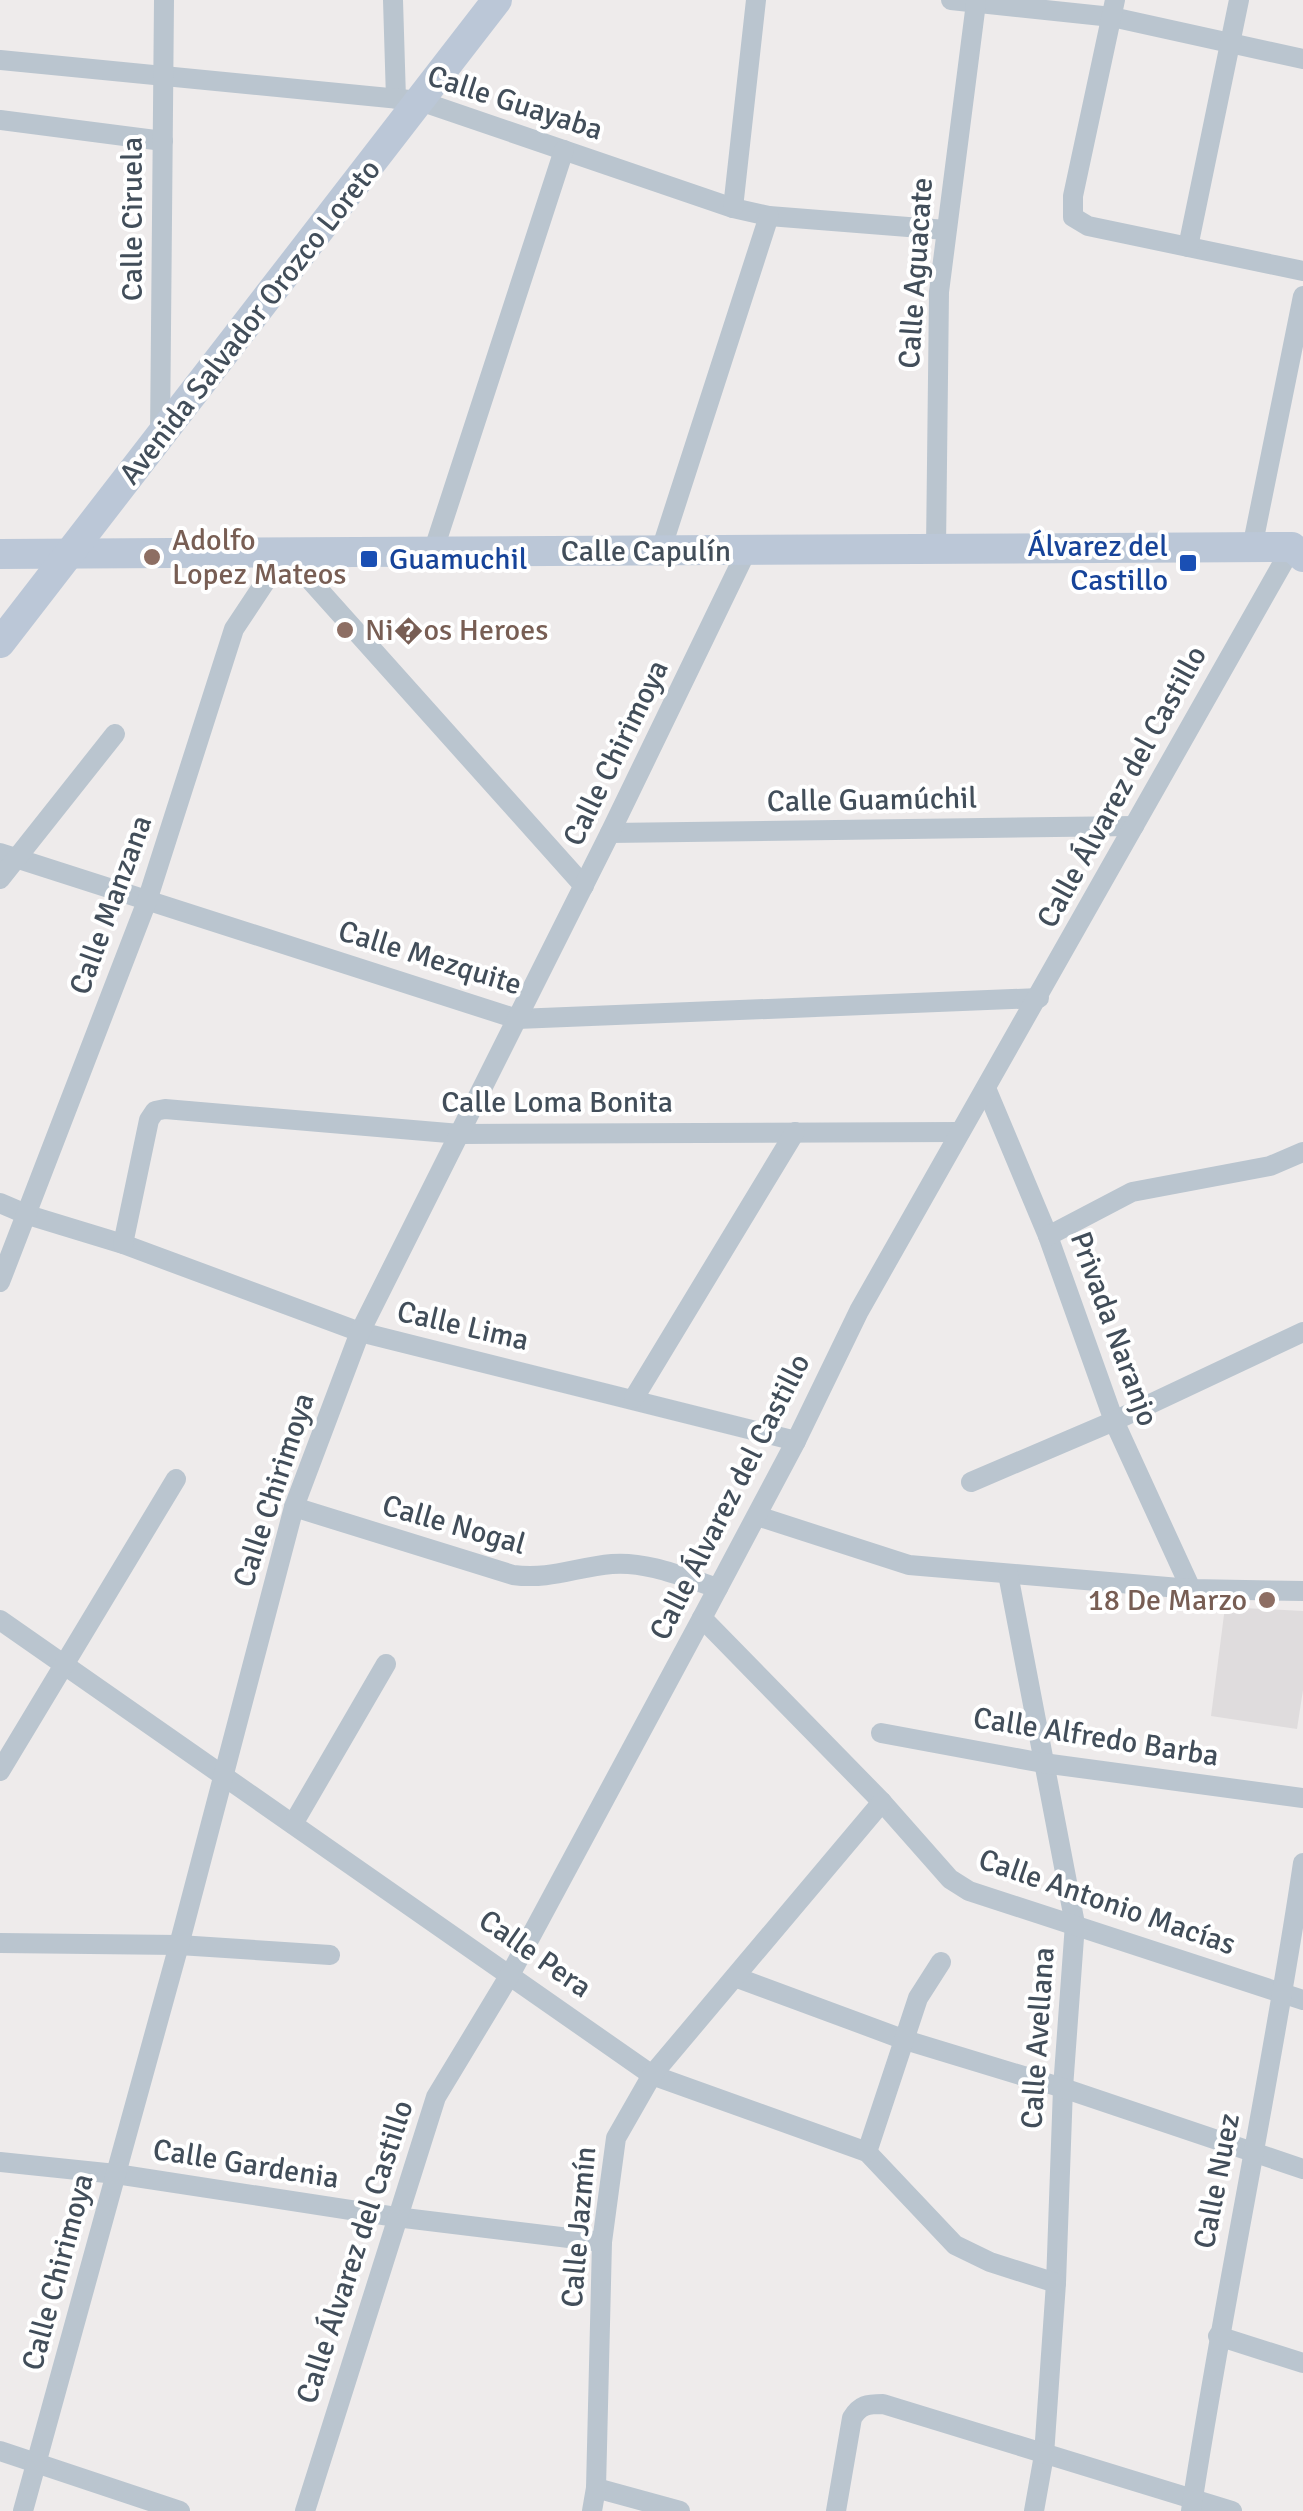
<svg xmlns="http://www.w3.org/2000/svg" width="1303" height="2511" viewBox="0 0 1303 2511" font-family="Signika,sans-serif">
  <style>
    .education { fill: #dfdcdd }
    .lines { fill: none; stroke-linecap: round; stroke-linejoin: round }
    .street { stroke: #bac5cf; stroke-width: 20 }
    .secondary { stroke: #bbc7d7; stroke-width: 30 }
    .education-dot { fill: #8d6e63; stroke: #fff; stroke-width: 4 }
    .transit-dot { fill: #1a4fb4; stroke: #fff; stroke-width: 4 }
    .labels { text-anchor: middle; dominant-baseline: central; stroke-width: 8; stroke-linejoin: round; paint-order: stroke }
    .street-label { font-size: 30px; fill: #424e5a; stroke: #fff }
    .education-label { font-size: 30px; fill: #785e54; stroke: #fff; text-anchor: start }
    .transit-label { font-size: 30px; fill: #164399; stroke: #fff; text-anchor: end }
  </style>
  <rect width="100%" height="100%" fill="#eeebeb"/>
  <!-- education -->
  <path class="education" d="M1225,1607L1303,1611V1690L1297,1729L1211,1716Z"/>
  <g class="lines">
    <!-- street -->
    <g class="street">
      <path d="M393,0L396,99"/>
      <path d="M951,0L1112,17L1303,59"/>
      <path d="M1115,0L1073,196V217L1088,226L1303,271"/>
      <path d="M0,60L420,101L733,208L769,216L946,230"/>
      <path d="M0,120L163,141"/>
      <path d="M733,208L756,0"/>
      <path d="M1188,247L1239,0"/>
      <path d="M160,438L164,0"/>
      <path d="M1252,548L1303,296"/>
      <path d="M936,549L939,292L976,3"/>
      <path d="M661,550L769,216"/>
      <path d="M433,552L564,150"/>
      <path d="M610,833L1134,826"/>
      <path d="M0,853L517,1019L1039,998"/>
      <path d="M0,879L115,734"/>
      <path d="M986,1088L1048,1236L1114,1421L1191,1589"/>
      <path d="M0,1203L28,1215L123,1244L360,1332L796,1441"/>
      <path d="M1048,1236L1132,1192L1270,1166L1303,1152"/>
      <path d="M123,1244L149,1120L155,1111L165,1109L460,1134L960,1132"/>
      <path d="M0,1282L147,901L234,629L285,552L584,886"/>
      <path d="M634,1398L795,1132"/>
      <path d="M971,1482L1114,1421L1303,1332"/>
      <path d="M294,1507L513,1575C551,1580 576,1567 612,1564C647,1561 686,1578 718,1588"/>
      <path d="M757,1516L909,1565L1191,1589L1303,1591"/>
      <path d="M1008,1574L1075,1924L1063,2088L1056,2283L1044,2455L1034,2511"/>
      <path d="M702,1618L882,1802L950,1879L969,1891L1303,2000"/>
      <path d="M0,1620L652,2075L867,2152L955,2245L990,2262L1056,2283"/>
      <path d="M881,1733L1043,1763L1303,1798"/>
      <path d="M0,1771L176,1479"/>
      <path d="M293,1824L386,1664"/>
      <path d="M0,1943L179,1945L330,1955"/>
      <path d="M735,1977L905,2040L1063,2088L1303,2169"/>
      <path d="M867,2152L918,1998L941,1962"/>
      <path d="M0,2162L116,2174L396,2217L602,2242"/>
      <path d="M1218,2336L1303,2363"/>
      <path d="M0,2451L180,2511"/>
      <path d="M596,2488L680,2511"/>
      <path d="M23,2511L179,1945L294,1507L360,1332L610,833L747,550"/>
      <path d="M305,2511L436,2097L511,1973L702,1618L796,1441L859,1311L1292,547"/>
      <path d="M592,2511L596,2488L602,2242L616,2138L652,2075L882,1802"/>
      <path d="M836,2511L852,2418C860,2405 867,2404 883,2404L1232,2511"/>
      <path d="M1191,2511C1224,2294 1271,2080 1303,1863"/>
    </g>
    <!-- secondary -->
    <g class="secondary">
      <path d="M0,554L1292,547L1303,557"/>
      <path d="M0,643L497,0"/>
    </g>
  </g>
  <!-- markers -->
  <g class="education-dot">
    <circle cx="152" cy="557" r="10"/>
    <circle cx="345" cy="630" r="10"/>
    <circle cx="1267" cy="1600" r="10"/>
  </g>
  <g class="transit-dot">
    <rect x="359" y="549" width="20" height="20" rx="5"/>
    <rect x="1178" y="553" width="20" height="20" rx="5"/>
  </g>
  <g class="labels">
    <!-- street labels -->
    <g class="street-label">
      <text transform="translate(515 103) rotate(18)">Calle Guayaba</text>
      <text transform="translate(132 219) rotate(-90)">Calle Ciruela</text>
      <text transform="translate(916 273) rotate(-86)">Calle Aguacate</text>
      <text transform="translate(250 322) rotate(-52)">Avenida Salvador Orozco Loreto</text>
      <text x="646" y="551">Calle Capulín</text>
      <text transform="translate(616 753) rotate(-64)">Calle Chirimoya</text>
      <text transform="translate(1122 787) rotate(-61)">Calle Álvarez del Castillo</text>
      <text transform="translate(872 800) rotate(-1)">Calle Guamúchil</text>
      <text transform="translate(111 905) rotate(-70)">Calle Manzana</text>
      <text transform="translate(430 958) rotate(17)">Calle Mezquite</text>
      <text x="557" y="1102">Calle Loma Bonita</text>
      <text transform="translate(463 1326) rotate(13)">Calle Lima</text>
      <text transform="translate(1114 1329) rotate(70)">Privada Naranjo</text>
      <text transform="translate(274 1490) rotate(-72)">Calle Chirimoya</text>
      <text transform="translate(730 1497) rotate(-63)">Calle Álvarez del Castillo</text>
      <text transform="translate(454 1525) rotate(16)">Calle Nogal</text>
      <text transform="translate(1096 1737) rotate(9)">Calle Alfredo Barba</text>
      <text transform="translate(1107 1902) rotate(19)">Calle Antonio Macías</text>
      <text transform="translate(535 1954) rotate(35)">Calle Pera</text>
      <text transform="translate(1038 2038) rotate(-86)">Calle Avellana</text>
      <text transform="translate(246 2164) rotate(9)">Calle Gardenia</text>
      <text transform="translate(1217 2181) rotate(-79)">Calle Nuez</text>
      <text transform="translate(579 2227) rotate(-85)">Calle Jazmín</text>
      <text transform="translate(355 2252) rotate(-72)">Calle Álvarez del Castillo</text>
      <text transform="translate(58 2272) rotate(-75)">Calle Chirimoya</text>
    </g>
    <!-- education labels -->
    <g class="education-label">
      <text x="172" y="540">Adolfo<tspan x="172" dy="34">Lopez Mateos</tspan></text>
      <text x="365" y="630">Ni�os Heroes</text>
      <text x="1247" y="1600" text-anchor="end">18 De Marzo</text>
    </g>
    <!-- transit labels -->
    <g class="transit-label">
      <text x="1168" y="546">Álvarez del<tspan x="1168" dy="34">Castillo</tspan></text>
      <text x="389" y="559" text-anchor="start">Guamuchil</text>
    </g>
  </g>
</svg>
